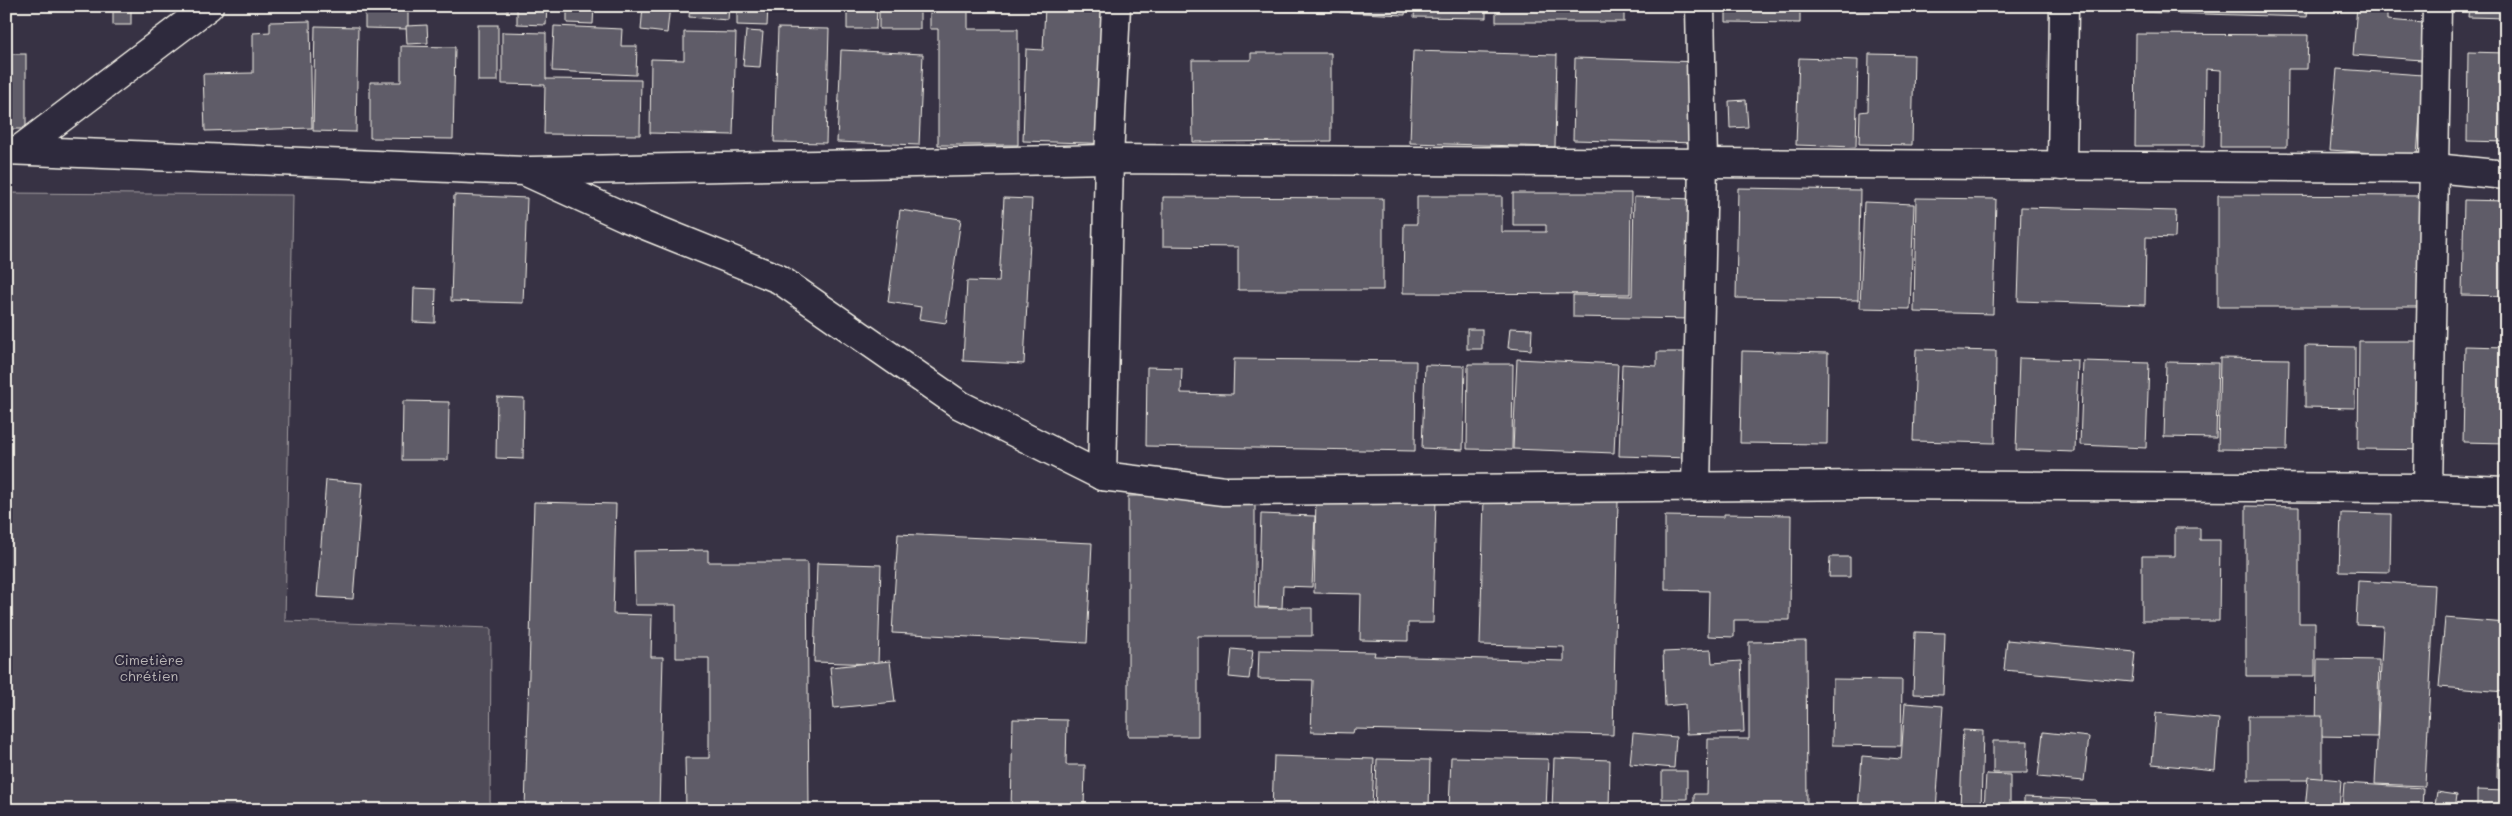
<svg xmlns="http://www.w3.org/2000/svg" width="2512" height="816" viewBox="0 0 2512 816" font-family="Mali,sans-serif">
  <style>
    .green { fill: #504b59; stroke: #a29ea0 }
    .building { fill: #5f5c67; stroke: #f4f1e8 }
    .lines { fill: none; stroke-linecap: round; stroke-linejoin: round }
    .minor-casing { stroke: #f4f1e8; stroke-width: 31 }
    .minor { stroke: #2f2a3d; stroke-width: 28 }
    .labels { text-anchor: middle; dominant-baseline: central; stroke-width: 4; stroke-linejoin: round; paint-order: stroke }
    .park-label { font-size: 14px; fill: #bbb7b6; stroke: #2f2a3d }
  </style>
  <rect width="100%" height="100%" fill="#373244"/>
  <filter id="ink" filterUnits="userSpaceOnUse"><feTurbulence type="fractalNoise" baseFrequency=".02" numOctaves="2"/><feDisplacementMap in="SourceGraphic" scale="10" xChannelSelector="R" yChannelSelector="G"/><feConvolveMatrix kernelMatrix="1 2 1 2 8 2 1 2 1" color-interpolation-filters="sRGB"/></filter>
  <g filter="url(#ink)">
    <!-- green -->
    <path class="green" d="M6,193L293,195L285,621L491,628L490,810H6Z"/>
    <!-- building -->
    <g class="building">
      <rect x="113" y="6" width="18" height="19"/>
      <path d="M365,6H408V29L365,28Z"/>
      <path d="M441,6H547L546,25L517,24V10L440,8Z"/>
      <path d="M567,6H594L593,24L567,23Z"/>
      <path d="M643,6H670L667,33L641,30Z"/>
      <path d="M690,6H729L728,20L689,17Z"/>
      <path d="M737,6H768L767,26L737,25Z"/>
      <path d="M815,6H877L876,29H847V10H815Z"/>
      <rect x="879" y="6" width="41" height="23"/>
      <path d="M930,6H1016L968,7V29H1018V145H938V29H930Z"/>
      <path d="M1045,6H1116L1117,144L1023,141L1026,49L1043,50Z"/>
      <path d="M1253,6H1332V12L1253,11Z"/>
      <path d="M1339,6H1406L1405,15L1339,12Z"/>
      <path d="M1415,6H1486V18L1414,17Z"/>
      <rect x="1496" y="6" width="128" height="16"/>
      <path d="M1726,6H1915V11L1800,10V23L1726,22Z"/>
      <path d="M2135,6H2308L2307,17L2134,12Z"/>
      <path d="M2357,6L2387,8V20L2424,23L2422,60L2353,55Z"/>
      <path d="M2381,6H2422V10Z"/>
      <path d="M2469,6H2506V18L2468,17Z"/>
      <path d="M310,21L312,128L205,131L203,74L253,73V33L270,32V22Z"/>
      <path d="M427,25L428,43L407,44L406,26Z"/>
      <rect x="478" y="25" width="20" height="56"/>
      <path d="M315,26L358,27L356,132L313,131Z"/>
      <path d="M554,26L622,29L621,46H637L636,75L552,71Z"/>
      <path d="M778,28L829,29L826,143L774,142Z"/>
      <path d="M746,31L763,32L760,67L743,66Z"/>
      <path d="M502,32L546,33V79L641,80L640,135L544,134L545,85L502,84Z"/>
      <path d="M684,32L736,33L733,135L650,133L651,59L684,60Z"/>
      <path d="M2136,34L2308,35L2307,69H2288L2287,147H2220L2221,70L2206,69L2205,146H2135Z"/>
      <path d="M401,46L455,47L453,139L370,138V82H401Z"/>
      <path d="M841,50L923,54L919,145L837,142Z"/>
      <path d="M1413,51L1557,55L1555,147L1410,143Z"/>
      <path d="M2468,52L2506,53V142L2467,141Z"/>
      <path d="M1251,53H1331V141L1193,142L1192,60H1251Z"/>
      <rect x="6" y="54" width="20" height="75"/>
      <path d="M1869,54L1914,55L1912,145L1859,144L1860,112L1868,111Z"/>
      <path d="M1575,58L1701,62L1699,143L1573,140Z"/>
      <path d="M1799,58L1858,60L1856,147L1796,145Z"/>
      <path d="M2337,69L2423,75L2417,156L2330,150Z"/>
      <path d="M1746,100L1748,127L1730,128L1729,101Z"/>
      <path d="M1738,188L1860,190L1858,300L1736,298Z"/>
      <path d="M1513,193H1631L1630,294L1403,293L1404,224H1417V196H1502V232H1546V225H1513Z"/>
      <path d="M454,195L527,198L523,303L451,301Z"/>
      <path d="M2218,195L2434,196V307H2218Z"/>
      <path d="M1163,197L1383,198V290H1238V247L1163,246Z"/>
      <path d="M1634,197L1695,199L1693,319L1573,317V295L1632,296Z"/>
      <path d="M1004,198L1032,199L1024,364L963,361L967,281L999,282Z"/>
      <path d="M1916,198L1996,199L1993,314L1914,312Z"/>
      <path d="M2464,200L2506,201V296L2462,295Z"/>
      <path d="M1864,202L1914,204L1910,309L1860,308Z"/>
      <path d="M2021,207L2176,211L2175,238L2146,237L2145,305L2018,301Z"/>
      <path d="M900,210L961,219L946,323L919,319L921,307L888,302Z"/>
      <path d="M414,288L436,289L435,323L413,322Z"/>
      <path d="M1510,328L1532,329L1531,350L1508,348Z"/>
      <rect x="1467" y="329" width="15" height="20"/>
      <path d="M2359,341H2438L2437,450L2358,449Z"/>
      <path d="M2305,346L2355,347V408L2305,407Z"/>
      <path d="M2465,346L2506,347V443L2463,442Z"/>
      <path d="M1916,349L1996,351L1995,443L1913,441Z"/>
      <path d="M1742,351L1828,353L1827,444L1740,443Z"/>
      <path d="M1657,352H1695L1692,458L1619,456L1622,364L1657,366Z"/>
      <path d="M2019,358L2078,360L2075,452L2016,450Z"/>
      <path d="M2220,358L2289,359L2287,450L2218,449Z"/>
      <path d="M1234,359L1416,361L1415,451L1146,446L1147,367L1182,368L1181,393L1233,394Z"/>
      <path d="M1517,359L1618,364L1614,453L1513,449Z"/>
      <path d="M2083,361L2149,363L2146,448L2080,445Z"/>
      <path d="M2166,362L2218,363L2216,438L2164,437Z"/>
      <path d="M1468,364H1513L1512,450L1467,449Z"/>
      <path d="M1425,365L1465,366L1463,450L1422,448Z"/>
      <path d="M497,397L524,398L523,459L496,458Z"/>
      <path d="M403,401L449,402L448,460H402Z"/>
      <path d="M326,480L362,483L353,599L317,597Z"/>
      <path d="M1255,495V608H1312V636H1198V736H1128V496Z"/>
      <path d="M1316,496L1436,498L1433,623H1408V641L1360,640L1361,594L1314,593Z"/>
      <path d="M1484,498L1618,501L1613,735L1354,729L1353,733L1311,732L1313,680L1258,679L1259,650L1375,652L1374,656L1564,661V647L1480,645Z"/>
      <path d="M534,502L616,504L613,614L652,615L651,657H663L659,810H525Z"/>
      <path d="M2246,506L2299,507V623H2315V676H2246Z"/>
      <path d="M2341,513L2391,514L2390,572L2339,571Z"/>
      <path d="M1261,514L1315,516L1312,587L1283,586L1282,608L1258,607Z"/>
      <path d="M1724,514L1791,515L1790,620H1734V637L1708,636L1709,591L1665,590V516L1724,517Z"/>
      <path d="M2175,528H2200V540H2220L2219,621H2142V556H2175Z"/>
      <path d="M898,534L1092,543L1087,643L892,633Z"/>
      <path d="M708,550V562H807L809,810H686L685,758H709V658H676V605H635L634,551Z"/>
      <path d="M1830,557H1850V577H1829Z"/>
      <path d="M817,563L881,565L878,664L814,662Z"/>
      <path d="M2358,581L2435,585L2425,786L2375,784L2383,626L2356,625Z"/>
      <path d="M2445,618L2506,623V692L2439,687Z"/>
      <path d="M1915,632L1945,633L1943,695L1913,694Z"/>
      <path d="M2007,640L2135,652L2132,682L2004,670Z"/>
      <path d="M1806,641L1807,807L1776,810V805H1759V810H1694V794H1707L1708,739H1749V642Z"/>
      <path d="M1232,649L1253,651L1249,679L1229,677Z"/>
      <path d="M1711,650L1712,663L1741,661L1744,732L1686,734L1685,704L1665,706L1663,652Z"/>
      <path d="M2317,659L2379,660L2377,737L2316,736Z"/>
      <path d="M890,661L895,702L834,708L830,667Z"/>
      <path d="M1833,679L1902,680L1901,746L1832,745Z"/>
      <path d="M1905,703L1943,706L1936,810H1858L1862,756L1901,759Z"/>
      <path d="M2156,713L2219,719L2215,770L2152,764Z"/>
      <rect x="2248" y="716" width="74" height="64"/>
      <path d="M1013,719L1067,720L1066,765H1085L1084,810H1011Z"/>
      <path d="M2498,722H2506V778H2497Z"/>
      <path d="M1963,730L1983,731L1981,810H1960Z"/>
      <path d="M2043,732L2089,737L2084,781L2038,777Z"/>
      <path d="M1633,733L1676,737L1674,768L1630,764Z"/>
      <path d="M1993,741H2028L2027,773H1993Z"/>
      <path d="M1274,756L1374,759L1372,810H1272Z"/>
      <path d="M1451,757L1548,759L1546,810H1449Z"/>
      <path d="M1554,758L1610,760L1609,810H1552Z"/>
      <path d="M1377,759L1430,760L1429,810H1375Z"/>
      <rect x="1662" y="771" width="25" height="28"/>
      <path d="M1986,774L2010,775V810H1984Z"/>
      <path d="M2308,777L2341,780L2339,810H2305Z"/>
      <path d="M2344,783L2423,788L2422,810H2342Z"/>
      <path d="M2477,790L2506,791V810H2477Z"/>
      <path d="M2437,792L2457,795L2455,810H2434Z"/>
      <path d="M2024,797L2096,800L2095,810H2024Z"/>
    </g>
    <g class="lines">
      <!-- minor casing -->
      <g class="minor-casing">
        <g id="minor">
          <path d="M6,150L524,171L625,217L779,279L960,405L1102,476L1224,491L1868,485L2428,488L2506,491"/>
          <path d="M19,150L209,6"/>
          <path d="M2062,166L2064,6"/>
          <path d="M530,171L1109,159L2435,168L2506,175"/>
          <path d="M1102,476L1109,159L1116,6"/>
          <path d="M1696,486L1703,163L1700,6"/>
          <path d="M2428,488L2437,6"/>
        </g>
      </g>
      <!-- minor -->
      <use href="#minor" class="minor"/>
    </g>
  </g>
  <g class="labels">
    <!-- park labels -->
    <g class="park-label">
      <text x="149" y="659">Cimetière<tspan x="149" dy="16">chrétien</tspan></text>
    </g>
  </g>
  <!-- margin -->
  <rect width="2512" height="816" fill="none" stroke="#2f2a3d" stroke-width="25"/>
  <rect x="12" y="12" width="2487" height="791" fill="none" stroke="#f4f1e8" stroke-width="2" filter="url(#ink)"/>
</svg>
